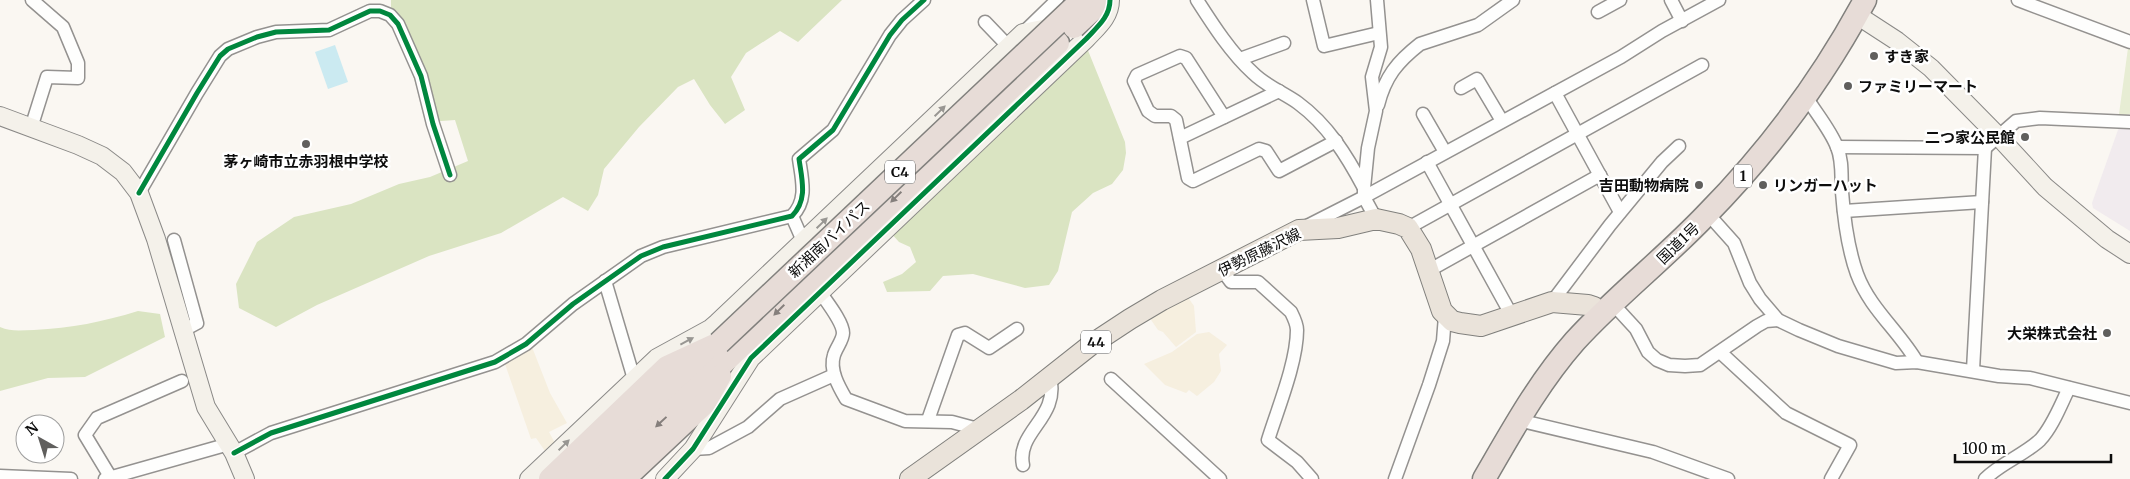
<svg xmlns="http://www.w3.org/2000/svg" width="2130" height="479" viewBox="0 0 2130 479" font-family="Merriweather,'Noto Sans JP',serif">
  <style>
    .industrial { fill: #f1ebee }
    .farmland { fill: #f6efdf }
    .green { fill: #e7edd4 }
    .forest { fill: #dae4c2 }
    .water { fill: #cbeaf1 }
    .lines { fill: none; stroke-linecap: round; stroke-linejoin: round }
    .street-casing { stroke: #949290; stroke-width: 15 }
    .secondary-casing { stroke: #8a8987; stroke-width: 20 }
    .primary-casing { stroke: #81807d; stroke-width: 22 }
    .highway-casing { stroke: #81807d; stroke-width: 25 }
    .street { stroke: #fefefd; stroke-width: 12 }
    .secondary { stroke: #f4f1ea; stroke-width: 18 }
    .primary { stroke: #eae3da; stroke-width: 20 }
    .highway { stroke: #e7dcd7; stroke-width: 22 }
    .highway-bridge-casing { stroke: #81807d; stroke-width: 25; stroke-linecap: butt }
    .highway-bridge { stroke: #e7dcd7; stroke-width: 22 }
    .cycleway-casing { stroke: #fff; stroke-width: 8 }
    .cycleway { stroke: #00873e; stroke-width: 5 }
    .oneway { fill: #989692 }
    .oneway2 { fill: #857f7c }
    .poi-dot { fill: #605f5d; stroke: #fff; stroke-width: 2 }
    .labels { text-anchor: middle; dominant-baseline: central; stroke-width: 5; stroke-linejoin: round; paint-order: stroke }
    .shield { fill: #fff; stroke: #565656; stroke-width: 1 }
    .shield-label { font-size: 14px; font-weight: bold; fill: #0d0d0d }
    .poi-label { font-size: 15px; font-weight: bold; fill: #0d0d0d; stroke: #fff; text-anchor: start }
    .street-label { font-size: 15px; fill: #0d0d0d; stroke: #fff }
  </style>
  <rect width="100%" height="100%" fill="#faf7f2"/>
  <!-- industrial -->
  <path class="industrial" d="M2119,127L2130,128V231L2093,208L2092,203Z"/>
  <!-- farmland -->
  <g class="farmland">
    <path d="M1185,293L1194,306L1196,332L1176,347L1163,332L1158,330L1147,314Z"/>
    <path d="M1209,332L1227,345L1219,354L1221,371L1214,382L1197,396L1189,390L1186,393L1165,385L1144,364L1172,352L1197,334Z"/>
    <path d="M532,347L550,393L567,423L549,432L555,443L545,451L536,438L531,439L505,364Z"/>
  </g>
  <!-- green -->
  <path class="green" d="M2130,47V114L2122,116L2119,114L2128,48Z"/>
  <!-- forest -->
  <g class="forest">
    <path d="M391,0H842L798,42L780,31L746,53L731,77L745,110L725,124L710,105L694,79L678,87L639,127L604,169L598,195L588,211L563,197L501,233L429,256L317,305L276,327L239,308L236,284L257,242L294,217L351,204L399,184L430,177L468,161L455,120L428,122L391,7Z"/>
    <path d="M1087,48L1125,142L1126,153L1123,170L1112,184L1093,193L1072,212L1058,271L1049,285L1025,288L973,274L943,276L930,291L887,292L883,282L902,274L916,262L910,247L899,242L890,232Z"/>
    <path d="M138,311L160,314L165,337L85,377L48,378L0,391V327C11,332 22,330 34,330C72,328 102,322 138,311Z"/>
  </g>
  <!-- water -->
  <path class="water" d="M335,45L348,82L328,89L315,52Z"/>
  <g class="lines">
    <!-- street casing -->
    <g class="street-casing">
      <g id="street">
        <path d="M1197,0C1213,25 1231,53 1253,73C1266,86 1284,93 1298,103C1328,125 1347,156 1364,188"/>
        <path d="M1313,0L1324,46L1379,33"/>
        <path d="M1671,0L1682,21"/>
        <path d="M2018,0L2130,42"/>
        <path d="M1598,12L1620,0"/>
        <path d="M985,22L1008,46"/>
        <path d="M1023,33L1057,0"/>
        <path d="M1240,59L1284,43"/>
        <path d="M1461,88L1477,79L1502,121"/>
        <path d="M1555,93L1620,212"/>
        <path d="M1805,95C1815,112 1830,129 1837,147C1843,161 1841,177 1842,192C1844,219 1848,249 1857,274C1870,309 1899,331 1917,362"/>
        <path d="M1378,105C1385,77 1397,62 1420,44L1478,25L1513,0"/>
        <path d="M1423,114L1445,152"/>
        <path d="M1224,117L1186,58L1180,56L1137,75L1134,81L1148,111L1155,116H1171L1176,120L1188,178L1193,181L1259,149L1266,151L1279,171L1336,141"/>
        <path d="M31,128L47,77L78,78V63L63,27L32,0"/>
        <path d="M1180,138L1279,91"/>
        <path d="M1837,147L1985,148L2016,121L2040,118L2130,122"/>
        <path d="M1427,162L1512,316"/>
        <path d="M139,193L197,93L220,56L228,49L257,37L276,32L329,30L370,11H380L390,15L398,24L421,76L433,124L450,175"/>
        <path d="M1844,211L1982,202"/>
        <path d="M1708,214L1734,243L1750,283L1760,299L1778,320L1799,330L1838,346L1896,363L1917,362L1999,376L2030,378L2130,403"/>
        <path d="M792,216L803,241"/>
        <path d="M1376,219L1364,197V188L1368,148L1376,111L1372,77L1381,47L1377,0"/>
        <path d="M1307,226L1364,197L1621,57L1662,31L1719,0"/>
        <path d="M1408,228L1702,65"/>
        <path d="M174,240L197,323L184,330"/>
        <path d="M1222,270L1231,282H1258L1291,312C1294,318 1297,324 1297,330C1297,362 1278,408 1268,440L1297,462L1312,479"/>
        <path d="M1428,271L1600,175"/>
        <path d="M605,281L634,379"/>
        <path d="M820,292C826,301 843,322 843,333C843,340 836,348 834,355C829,370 839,387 846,399L905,421L952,422L978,429"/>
        <path d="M1552,302L1610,225L1662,162L1679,146"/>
        <path d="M1613,304L1636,329L1648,352L1657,360L1669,365L1685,366L1700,365L1757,326L1766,321L1778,320"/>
        <path d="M1720,352L1786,413L1850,445L1831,479"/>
        <path d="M1973,370L1985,148"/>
        <path d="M1111,379L1220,479"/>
        <path d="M928,420L958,335L965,333L989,348L1017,329"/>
        <path d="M1518,420L1653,452L1728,479"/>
        <path d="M693,449L709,448L748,427L780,399L834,375"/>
        <path d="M234,453L271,433L495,362L526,344L573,304L641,256L663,247L792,216C808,200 802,180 799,159L833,130L890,35L902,20L924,0"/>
        <path d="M1023,465C1016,431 1060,418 1050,377"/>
        <path d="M0,476L71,479"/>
        <path d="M111,478L85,435L97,418L182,381"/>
        <path d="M105,479L229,444"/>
        <path d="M1395,479L1429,385L1443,341L1445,316"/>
        <path d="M1985,479C2001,463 2024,455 2040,440C2053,426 2061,404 2069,388"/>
      </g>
    </g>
    <!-- secondary casing -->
    <g class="secondary-casing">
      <g id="secondary">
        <path d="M1857,15L1897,41L1931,68L1998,136L2045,187L2107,239L2130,254"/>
        <path d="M0,116L78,145L102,156L123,172L139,193L156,239L206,407L234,453L245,479"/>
        <path d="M529,479L657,358L710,329L717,323L1023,33L1057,26"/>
        <path d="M665,479L693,449L751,358L1086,39C1097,27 1110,17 1110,0"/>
      </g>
    </g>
    <!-- primary casing -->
    <g class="primary-casing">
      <path id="primary" d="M910,479L1021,400L1092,344L1130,319L1162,300L1299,230L1338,228L1376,219L1399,224L1408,228L1421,249L1442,311L1452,321L1460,323L1481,326L1552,302L1588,305L1594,307L1601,314"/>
    </g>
    <!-- highway casing -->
    <g class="highway-casing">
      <g id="highway">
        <path d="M550,479L667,367L719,343"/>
        <path d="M577,479L706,355"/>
        <path d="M602,479L1058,43"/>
        <path d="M624,479L705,403L720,376"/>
        <path d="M1484,479C1512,431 1538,383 1575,341C1616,296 1664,259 1706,215C1768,152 1823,78 1865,0"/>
      </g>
    </g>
    <!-- street -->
    <use href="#street" class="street"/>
    <!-- secondary -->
    <use href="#secondary" class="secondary"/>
    <!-- primary -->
    <use href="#primary" class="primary"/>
    <!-- highway -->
    <use href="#highway" class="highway"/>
    <!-- highway-bridge casing -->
    <g class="highway-bridge-casing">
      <g id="highway-bridge">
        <path d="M1074,27L1103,0"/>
        <path d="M719,343L1082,0"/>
      </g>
    </g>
    <!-- highway-bridge -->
    <use href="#highway-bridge" class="highway-bridge"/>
    <!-- cycleway casing -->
    <g class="cycleway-casing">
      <g id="cycleway">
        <path d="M139,193L197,93L220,56L228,49L257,37L276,32L329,30L370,11H380L390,15L398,24L421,76L433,124L450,175"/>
        <path d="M234,453L271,433L495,362L526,344L573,304L641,256L663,247L792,216C808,200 802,180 799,159L833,130L890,35L902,20L924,0"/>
        <path d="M665,479L693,449L751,358L1086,39C1097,27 1110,17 1110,0"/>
      </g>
    </g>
    <!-- cycleway -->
    <use href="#cycleway" class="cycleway"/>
  </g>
  <!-- one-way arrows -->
  <defs><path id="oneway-solid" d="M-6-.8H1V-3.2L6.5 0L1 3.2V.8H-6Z" transform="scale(1.25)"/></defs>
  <g class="oneway">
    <use href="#oneway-solid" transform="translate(940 111) rotate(-44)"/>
    <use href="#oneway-solid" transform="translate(822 223) rotate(-44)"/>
    <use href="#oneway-solid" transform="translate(687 341) rotate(-28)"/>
    <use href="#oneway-solid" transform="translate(564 445) rotate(-44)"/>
  </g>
  <g class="oneway2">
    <use href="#oneway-solid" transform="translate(896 197) rotate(136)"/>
    <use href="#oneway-solid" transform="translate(779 310) rotate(135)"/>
    <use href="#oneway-solid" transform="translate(661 422) rotate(137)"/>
  </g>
  <!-- markers -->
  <g class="poi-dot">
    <circle cx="1874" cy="56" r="5"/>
    <circle cx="1848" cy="86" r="5"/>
    <circle cx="2025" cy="137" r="5"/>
    <circle cx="306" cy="144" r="5"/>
    <circle cx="1699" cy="185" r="5"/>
    <circle cx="1763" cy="185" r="5"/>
    <circle cx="2107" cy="333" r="5"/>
  </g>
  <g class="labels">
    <!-- shield labels -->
    <g class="shield">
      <rect x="885" y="160.5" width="30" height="23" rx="4"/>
      <rect x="1734" y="164.5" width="18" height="23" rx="4"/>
      <rect x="1081" y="330.5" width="30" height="23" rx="4"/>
    </g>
    <g class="shield-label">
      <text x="900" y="172">C4</text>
      <text x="1743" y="176">1</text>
      <text x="1096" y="342">44</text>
    </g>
    <!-- poi labels -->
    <g class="poi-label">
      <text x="1884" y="56">すき家</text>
      <text x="1858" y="86">ファミリーマート</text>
      <text x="2015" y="137" text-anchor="end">二つ家公民館</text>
      <text x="306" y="161" text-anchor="middle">茅ヶ崎市立赤羽根中学校</text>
      <text x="1689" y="185" text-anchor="end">吉田動物病院</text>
      <text x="1773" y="185">リンガーハット</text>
      <text x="2097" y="333" text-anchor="end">大栄株式会社</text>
    </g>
    <!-- street labels -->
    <g class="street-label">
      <text transform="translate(829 239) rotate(-43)">新湘南バイパス</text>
      <text transform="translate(1678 243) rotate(-44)">国道1号</text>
      <text transform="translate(1259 252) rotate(-26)">伊勢原藤沢線</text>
    </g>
  </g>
  <!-- north arrow -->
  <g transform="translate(40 439) rotate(321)"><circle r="24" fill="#ffffff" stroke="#9e9e9e"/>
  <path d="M0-4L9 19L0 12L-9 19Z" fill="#605f5d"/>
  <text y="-8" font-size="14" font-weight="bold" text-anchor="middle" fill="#0d0d0d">N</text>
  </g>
  <!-- scale -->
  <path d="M1955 454v8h156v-8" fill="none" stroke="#0d0d0d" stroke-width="2.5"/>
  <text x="1962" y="454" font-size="15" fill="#0d0d0d" stroke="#ffffff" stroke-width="4" paint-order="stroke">100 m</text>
</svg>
